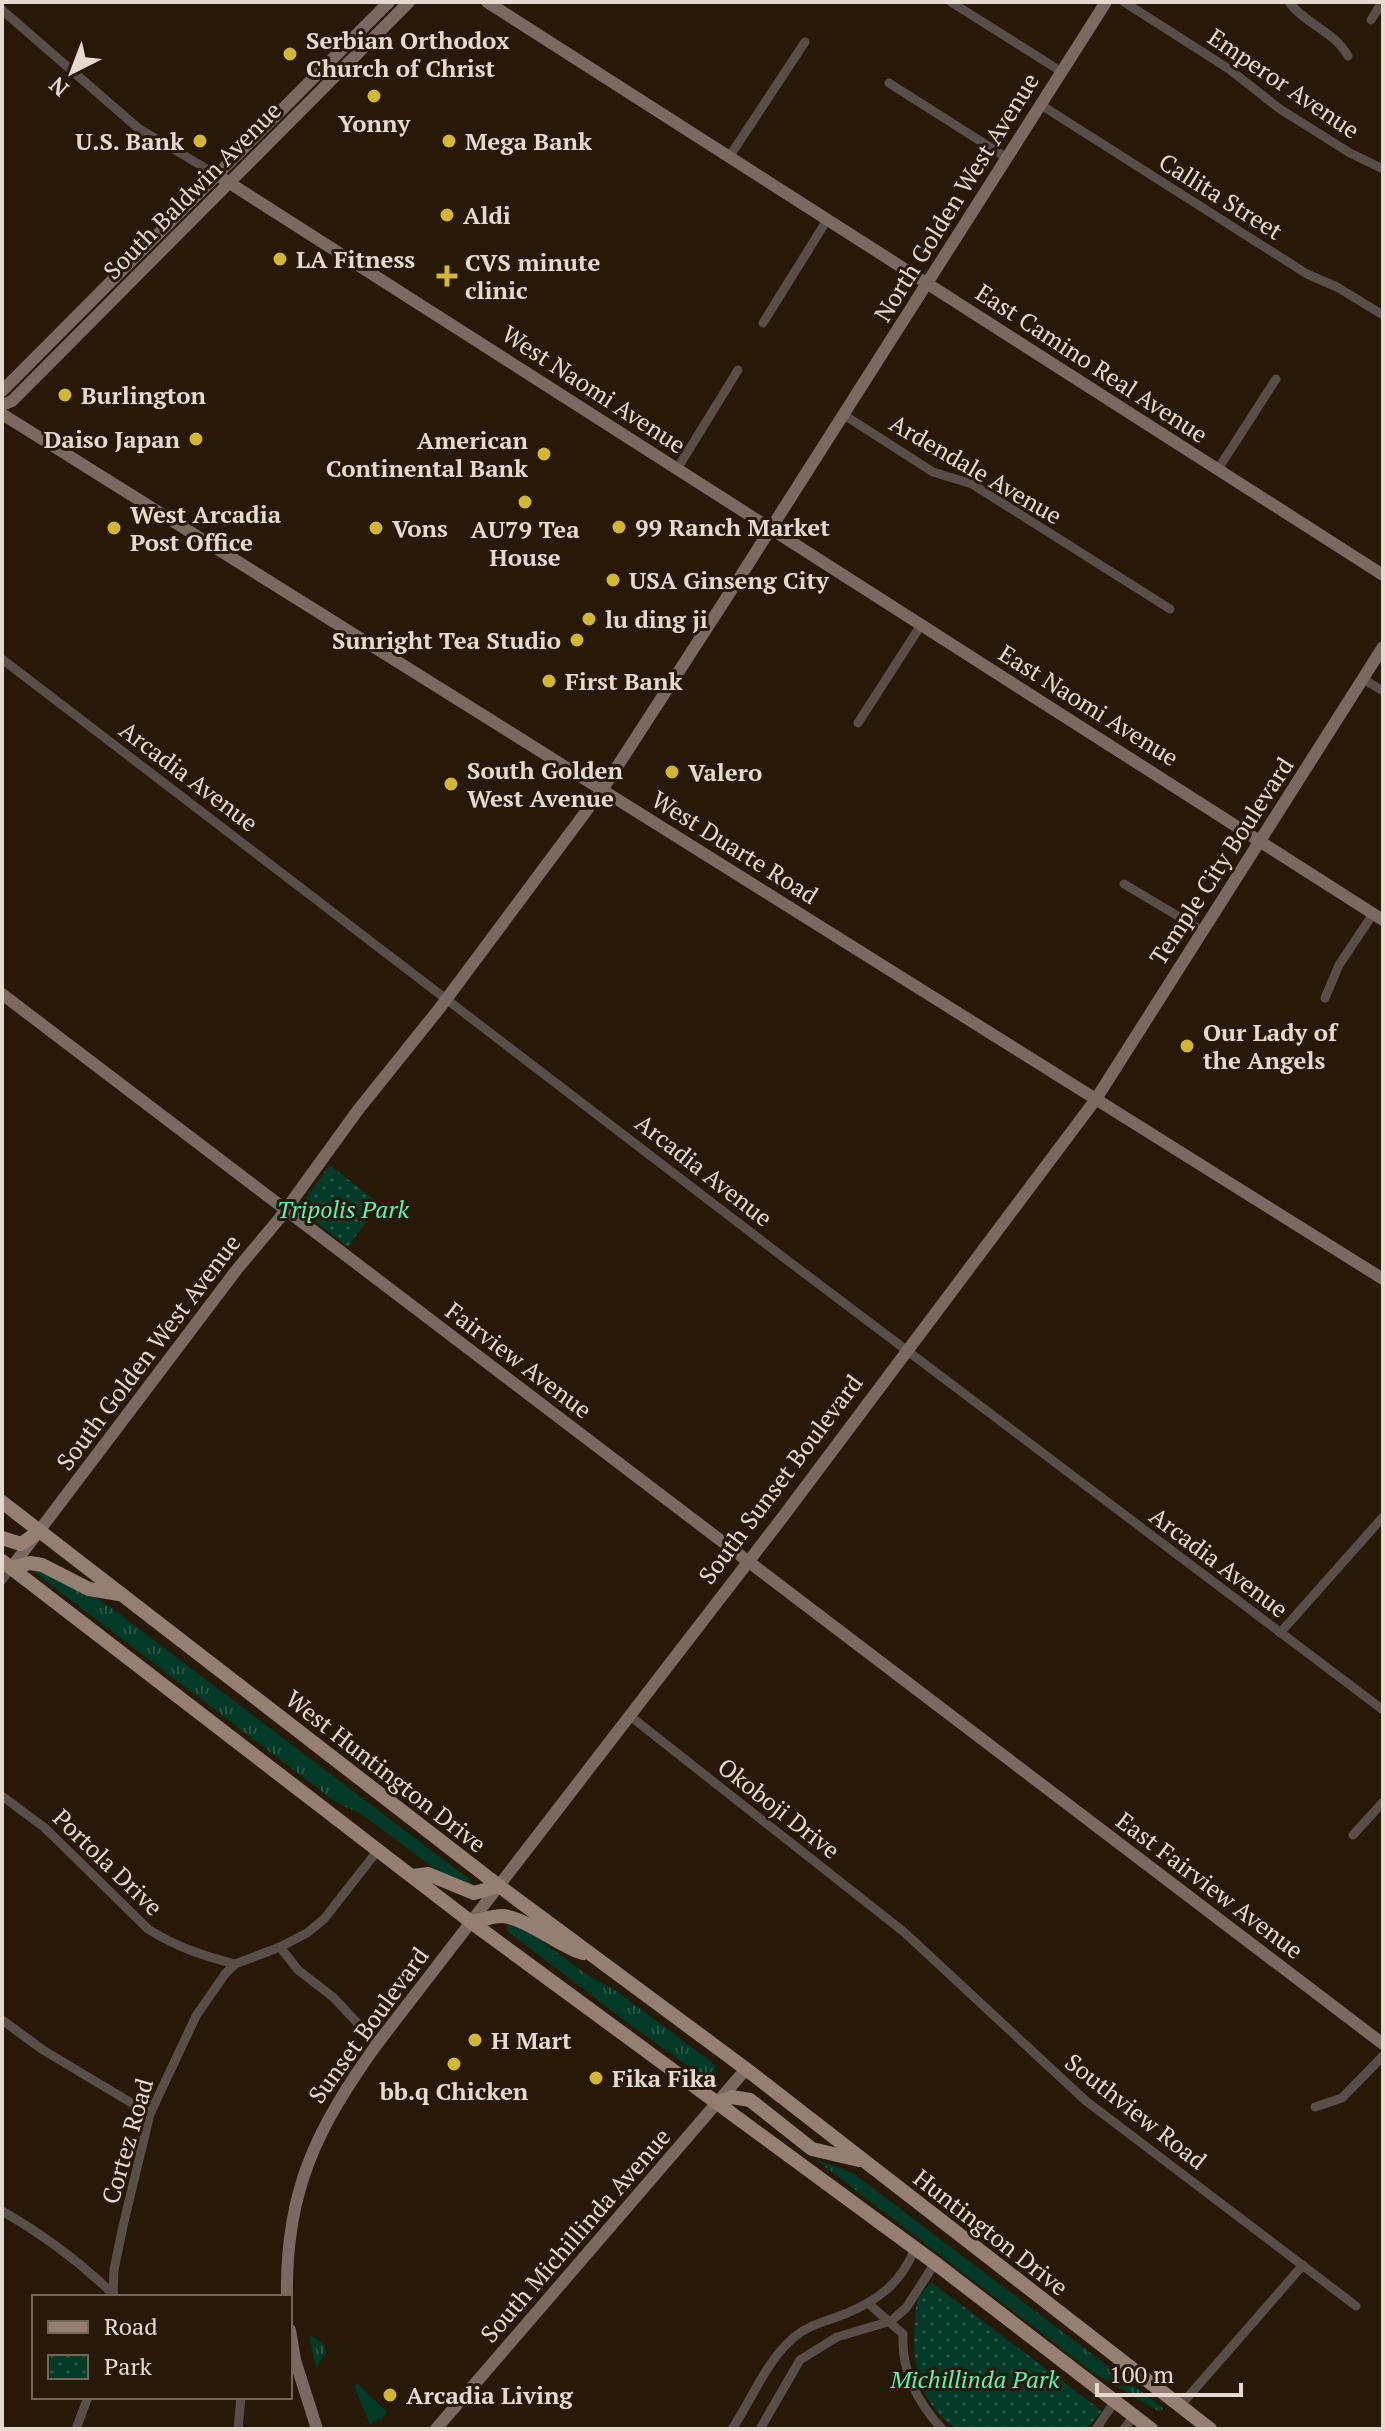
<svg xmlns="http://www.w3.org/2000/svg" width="1385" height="2431" viewBox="0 0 1385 2431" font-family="'PT Serif',serif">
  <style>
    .grass { fill: url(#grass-tufts) }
    .park { fill: url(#park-dots) }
    .garden { fill: #023927 }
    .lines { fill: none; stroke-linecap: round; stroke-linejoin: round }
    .street { stroke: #584d47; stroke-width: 9 }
    .secondary { stroke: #7a6960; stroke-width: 12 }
    .primary { stroke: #957f73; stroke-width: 14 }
    .poi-dot { fill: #d3b635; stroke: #271807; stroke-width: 3 }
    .labels { text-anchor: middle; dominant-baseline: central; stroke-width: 6; stroke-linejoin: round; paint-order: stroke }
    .poi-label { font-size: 24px; font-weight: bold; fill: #e6dad0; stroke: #271807; text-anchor: start }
    .street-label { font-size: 24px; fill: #e6dad0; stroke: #271807 }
    .park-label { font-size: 24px; font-style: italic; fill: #5bf2b9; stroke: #271807 }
  </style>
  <defs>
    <pattern id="grass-tufts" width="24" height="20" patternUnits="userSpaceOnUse" patternTransform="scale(2)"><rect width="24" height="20" fill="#023927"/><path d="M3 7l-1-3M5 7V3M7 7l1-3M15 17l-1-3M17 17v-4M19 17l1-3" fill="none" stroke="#275545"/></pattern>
    <pattern id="park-dots" width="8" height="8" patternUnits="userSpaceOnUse" patternTransform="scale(2)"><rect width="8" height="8" fill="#023927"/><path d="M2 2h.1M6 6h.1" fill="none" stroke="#275545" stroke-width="1.8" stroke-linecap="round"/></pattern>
  </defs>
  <rect width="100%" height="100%" fill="#271807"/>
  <!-- grass -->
  <g class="grass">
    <path d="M37,1568L105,1603L469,1879L473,1886L446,1877L361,1814L337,1803L34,1572Z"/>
    <path d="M511,1924L528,1931L586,1974L618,1992L710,2061L715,2066V2075L708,2080L633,2027L507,1931V1925Z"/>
    <path d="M815,2159L853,2173L1163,2408L1160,2412L1092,2372Z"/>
    <path d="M309,2335C318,2338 325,2343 326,2353L316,2368Z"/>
  </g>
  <!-- park -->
  <g class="park">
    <path d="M330,1165L379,1204L348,1247L301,1211V1204Z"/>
    <path d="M931,2282L1102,2411L1086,2429H957C920,2406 910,2363 915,2322C916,2315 915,2304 919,2297C922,2292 927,2287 931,2282Z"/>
  </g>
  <!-- garden -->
  <path class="garden" d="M357,2383L387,2412L382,2420L378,2419L371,2424L369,2422L354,2386Z"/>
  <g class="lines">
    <!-- street -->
    <g class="street">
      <path d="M951,2L1062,72"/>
      <path d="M1124,2L1229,69L1280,109L1350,153L1383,169"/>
      <path d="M1289,2C1305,24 1334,31 1348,56"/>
      <path d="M2,10L138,128L217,175"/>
      <path d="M1371,20L1382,2"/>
      <path d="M889,83L1007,158"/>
      <path d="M1041,105L1307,274L1337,287L1383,315"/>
      <path d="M729,157L805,42"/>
      <path d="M763,323L827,220"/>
      <path d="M844,415L933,472L972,484L1170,609"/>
      <path d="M677,469L738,370"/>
      <path d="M1218,469L1276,379"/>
      <path d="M2,659L779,1254L1383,1710"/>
      <path d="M1363,679L1383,691"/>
      <path d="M858,723L921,625"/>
      <path d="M1124,884L1203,931"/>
      <path d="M1325,998L1339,965L1373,914"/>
      <path d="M2,1580L11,1568"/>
      <path d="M1280,1633L1383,1517"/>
      <path d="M630,1716L904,1932L1086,2101L1356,2306"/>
      <path d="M2,1796L45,1828L148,1929C176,1947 204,1956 235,1964"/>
      <path d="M1353,1835L1383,1802"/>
      <path d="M280,1947L298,1970L333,1997L377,2044"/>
      <path d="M2,2020L43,2050L150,2114"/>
      <path d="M1315,2107L1342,2098L1383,2056"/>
      <path d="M2,2211C44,2235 79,2261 114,2295"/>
      <path d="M113,2297L114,2270L123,2226L150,2114L196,2016L225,1974L235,1964L280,1947L307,1933L324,1919L378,1850"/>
      <path d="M869,2304L903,2334C901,2371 918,2403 942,2429"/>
      <path d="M1180,2406L1303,2265"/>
      <path d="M76,2429L88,2397"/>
      <path d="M238,2429L241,2397"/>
      <path d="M732,2429C751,2401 765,2364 790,2341C806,2325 825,2322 845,2314C879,2300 902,2282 915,2248"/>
      <path d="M760,2429L800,2360L837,2337L891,2321L906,2308L935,2263"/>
      <path d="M1096,2429L1115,2401"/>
      <path d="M1124,2429L1134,2416"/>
    </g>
    <!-- secondary -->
    <g class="secondary">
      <path d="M487,2L1383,575"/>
      <path d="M217,175L1383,920"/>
      <path d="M2,391L389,2"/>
      <path d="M2,405L12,401L409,2"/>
      <path d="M2,414L1383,1279"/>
      <path d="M2,994L1383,2044"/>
      <path d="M11,1568L238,1268L279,1219L358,1110L439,1009L602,790L747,566L1106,2"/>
      <path d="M287,2297C285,2191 317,2128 377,2044L782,1518L1096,1099L1383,647"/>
      <path d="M290,2330L295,2360L317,2429"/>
      <path d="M436,2429L746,2069"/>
    </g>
    <!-- primary -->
    <g class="primary">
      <path d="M2,1502L499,1886L746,2069L1210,2429"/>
      <path d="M2,1538L21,1544L40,1531"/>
      <path d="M2,1561L471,1922L935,2263L1151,2429"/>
      <path d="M11,1568L30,1563L42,1565L89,1589L119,1594"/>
      <path d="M413,1876L428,1874L474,1893L499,1886"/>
      <path d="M471,1922C481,1920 493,1916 502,1916C525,1917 559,1946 583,1953"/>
      <path d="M719,2102L732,2097L750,2100L812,2149L859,2160"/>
    </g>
  </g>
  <!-- markers -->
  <g class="poi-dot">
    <circle cx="290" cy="54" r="8"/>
    <circle cx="374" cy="96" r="8"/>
    <circle cx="200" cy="141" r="8"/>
    <circle cx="449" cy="141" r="8"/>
    <circle cx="447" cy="215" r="8"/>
    <circle cx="280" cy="259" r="8"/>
    <path d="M443 264h8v8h8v8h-8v8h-8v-8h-8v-8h8z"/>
    <circle cx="65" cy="395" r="8"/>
    <circle cx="196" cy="439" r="8"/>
    <circle cx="544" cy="454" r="8"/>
    <circle cx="525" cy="502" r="8"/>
    <circle cx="619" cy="527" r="8"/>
    <circle cx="114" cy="528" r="8"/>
    <circle cx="376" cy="528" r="8"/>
    <circle cx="613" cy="580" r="8"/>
    <circle cx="589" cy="619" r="8"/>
    <circle cx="577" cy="640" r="8"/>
    <circle cx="549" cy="681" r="8"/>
    <circle cx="672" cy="772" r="8"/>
    <circle cx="451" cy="784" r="8"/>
    <circle cx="1187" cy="1046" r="8"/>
    <circle cx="475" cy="2040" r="8"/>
    <circle cx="454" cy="2064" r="8"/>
    <circle cx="596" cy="2078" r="8"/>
    <circle cx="390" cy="2395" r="8"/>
  </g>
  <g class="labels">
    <!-- poi labels -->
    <g class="poi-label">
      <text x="306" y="40">Serbian Orthodox<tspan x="306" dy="28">Church of Christ</tspan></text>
      <text x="374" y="123" text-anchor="middle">Yonny</text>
      <text x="184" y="141" text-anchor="end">U.S. Bank</text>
      <text x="465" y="141">Mega Bank</text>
      <text x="463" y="215">Aldi</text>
      <text x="296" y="259">LA Fitness</text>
      <text x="465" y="262">CVS minute<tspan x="465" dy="28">clinic</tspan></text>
      <text x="81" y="395">Burlington</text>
      <text x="180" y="439" text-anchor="end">Daiso Japan</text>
      <text x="528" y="440" text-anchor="end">American<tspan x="528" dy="28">Continental Bank</tspan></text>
      <text x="130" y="514">West Arcadia<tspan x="130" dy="28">Post Office</tspan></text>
      <text x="635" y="527">99 Ranch Market</text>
      <text x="392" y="528">Vons</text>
      <text x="525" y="529" text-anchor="middle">AU79 Tea<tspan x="525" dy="28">House</tspan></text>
      <text x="629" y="580">USA Ginseng City</text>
      <text x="605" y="619">lu ding ji</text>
      <text x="561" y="640" text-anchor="end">Sunright Tea Studio</text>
      <text x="565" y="681">First Bank</text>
      <text x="467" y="770">South Golden<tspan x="467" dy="28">West Avenue</tspan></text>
      <text x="688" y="772">Valero</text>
      <text x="1203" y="1032">Our Lady of<tspan x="1203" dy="28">the Angels</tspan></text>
      <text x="491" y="2040">H Mart</text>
      <text x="612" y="2078">Fika Fika</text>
      <text x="454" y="2091" text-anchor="middle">bb.q Chicken</text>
      <text x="406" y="2395">Arcadia Living</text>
    </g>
    <!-- street labels -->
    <g class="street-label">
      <text transform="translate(1284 83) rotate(34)">Emperor Avenue</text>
      <text transform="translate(192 190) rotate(-45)">South Baldwin Avenue</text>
      <text transform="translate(1221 196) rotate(32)">Callita Street</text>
      <text transform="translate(956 197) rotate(-58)">North Golden West Avenue</text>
      <text transform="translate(1092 363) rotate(33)">East Camino Real Avenue</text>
      <text transform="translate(594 389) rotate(33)">West Naomi Avenue</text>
      <text transform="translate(976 469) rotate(30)">Ardendale Avenue</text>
      <text transform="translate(1089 705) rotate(32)">East Naomi Avenue</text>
      <text transform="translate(189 776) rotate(37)">Arcadia Avenue</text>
      <text transform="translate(735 847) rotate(32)">West Duarte Road</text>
      <text transform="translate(1221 861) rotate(-57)">Temple City Boulevard</text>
      <text transform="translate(704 1170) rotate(38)">Arcadia Avenue</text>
      <text transform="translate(148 1352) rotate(-53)">South Golden West Avenue</text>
      <text transform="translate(519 1360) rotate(37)">Fairview Avenue</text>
      <text transform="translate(780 1479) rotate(-53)">South Sunset Boulevard</text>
      <text transform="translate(1219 1562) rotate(37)">Arcadia Avenue</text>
      <text transform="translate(386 1771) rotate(38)">West Huntington Drive</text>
      <text transform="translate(779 1808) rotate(38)">Okoboji Drive</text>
      <text transform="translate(108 1862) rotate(44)">Portola Drive</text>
      <text transform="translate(1210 1885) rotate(37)">East Fairview Avenue</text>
      <text transform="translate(368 2025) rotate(-54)">Sunset Boulevard</text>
      <text transform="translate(1136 2111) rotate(38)">Southview Road</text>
      <text transform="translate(127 2141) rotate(-74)">Cortez Road</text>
      <text transform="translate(991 2232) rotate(38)">Huntington Drive</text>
      <text transform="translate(575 2235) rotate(-49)">South Michillinda Avenue</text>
    </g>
    <!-- park labels -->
    <g class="park-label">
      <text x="343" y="1209">Tripolis Park</text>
      <text x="975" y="2379">Michillinda Park</text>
    </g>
  </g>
  <!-- border -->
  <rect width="1385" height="2431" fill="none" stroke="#e6dad0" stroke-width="8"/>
  <!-- legend -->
  <rect x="32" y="2295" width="260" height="104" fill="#271807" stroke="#736657" stroke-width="2"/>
  <rect x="48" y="2321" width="40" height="12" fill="#957f73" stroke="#736657" stroke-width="2"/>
  <text x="104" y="2335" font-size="24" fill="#e6dad0">Road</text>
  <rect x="48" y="2355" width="40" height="24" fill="url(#park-dots)" stroke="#736657" stroke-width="2"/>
  <text x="104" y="2375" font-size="24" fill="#e6dad0">Park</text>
  <!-- north arrow -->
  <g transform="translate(72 72) rotate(222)" stroke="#271807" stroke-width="6" paint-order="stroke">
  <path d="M0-6L14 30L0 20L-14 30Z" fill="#e6dad0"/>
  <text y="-12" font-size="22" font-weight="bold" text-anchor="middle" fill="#e6dad0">N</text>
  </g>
  <!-- scale -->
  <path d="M1097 2383v12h144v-12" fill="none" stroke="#e6dad0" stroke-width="4"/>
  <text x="1109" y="2383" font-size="24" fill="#e6dad0" stroke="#271807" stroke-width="6" paint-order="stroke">100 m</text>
</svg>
